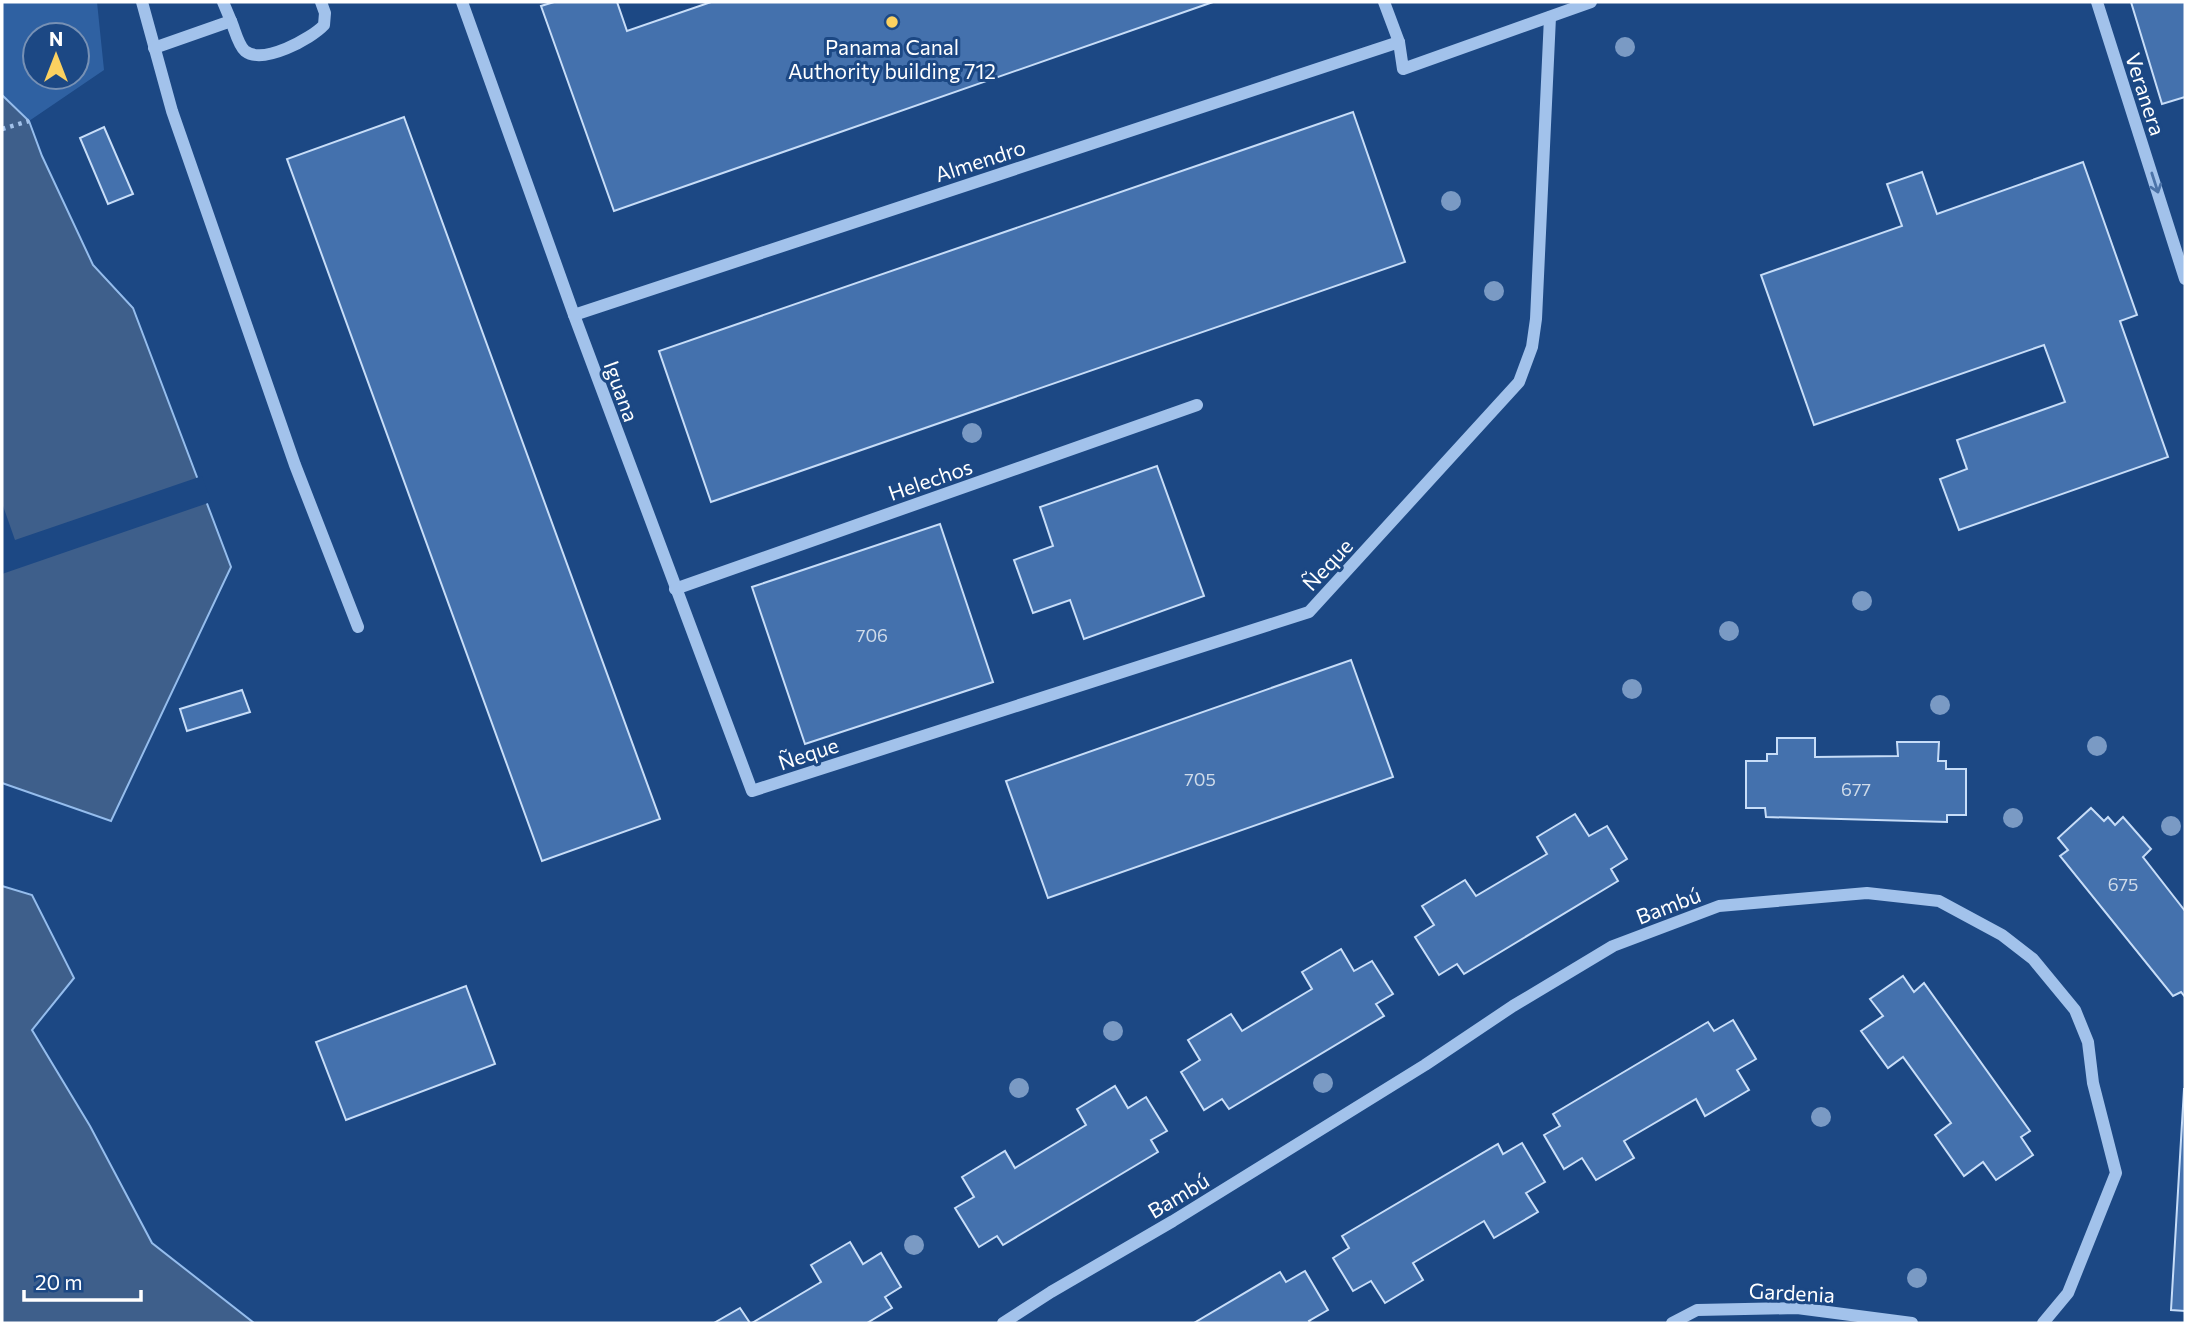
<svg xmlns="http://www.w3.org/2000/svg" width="2187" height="1325" viewBox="0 0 2187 1325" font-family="Commissioner,sans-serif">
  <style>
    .green { fill: #2f61a2; fill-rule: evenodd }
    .water { fill: #3e5f8b; stroke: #95bded; stroke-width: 2 }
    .pier { fill: #1c4884 }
    .building { fill: #4471ad; stroke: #c7ddf8; stroke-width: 2 }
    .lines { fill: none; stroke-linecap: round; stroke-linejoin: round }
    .path { stroke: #a2c2eb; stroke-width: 4.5; stroke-dasharray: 3.5 5; stroke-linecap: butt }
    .minor { stroke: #a2c2eb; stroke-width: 12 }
    .tree { fill: #7a9ac4 }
    .oneway { stroke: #4b73a8 }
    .poi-dot { fill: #fbd160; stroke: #1c4884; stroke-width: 2.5 }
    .labels { text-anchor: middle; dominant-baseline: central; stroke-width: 6; stroke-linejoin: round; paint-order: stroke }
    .number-label { font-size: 18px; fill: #d0dcea }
    .poi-label { font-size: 21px; fill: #fff; stroke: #1c4884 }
    .street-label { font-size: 21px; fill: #fff; stroke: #1c4884 }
  </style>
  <rect width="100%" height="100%" fill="#1c4884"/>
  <!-- green -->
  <path class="green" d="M2,2H97L104,70L29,121L2,95ZM35,35H77V77H35Z"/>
  <!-- water -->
  <g class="water">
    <path d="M2,95L29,121L42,156L93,265L133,308L231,567L111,821L2,783Z"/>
    <path d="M2,886L32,895L74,978L32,1030L90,1126L152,1243L254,1323H2Z"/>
  </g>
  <!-- pier -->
  <path class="pier" d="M202,476L211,502L2,574V503L15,540Z"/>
  <!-- building -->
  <g class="building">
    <path d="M554,2H617L627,31L711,2H1213L614,211L541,6Z"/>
    <path d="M2131,2H2185V97L2162,104Z"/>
    <path d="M1353,112L1405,262L711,502L659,351Z"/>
    <path d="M404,117L660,819L542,861L287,159Z"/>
    <path d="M104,127L133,194L108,204L80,138Z"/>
    <path d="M2083,162L2137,315L2120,321L2168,457L1959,530L1940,479L1967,469L1957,440L2065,402L2044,345L1814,425L1761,275L1902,226L1887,184L1922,172L1937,214Z"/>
    <path d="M1157,466L1204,596L1084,639L1070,600L1033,613L1014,560L1053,546L1040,507Z"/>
    <path d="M940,524L993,682L805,744L752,587Z"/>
    <path d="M1351,660L1393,777L1048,898L1006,781Z"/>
    <path d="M242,690L250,712L187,731L180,709Z"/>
    <path d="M1777,738H1815V757L1898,756L1897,742H1939L1938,761H1946V769H1966V815H1947V822L1766,817L1765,808H1746V761H1767V754H1777Z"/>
    <path d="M2091,808L2104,821L2108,817L2115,825L2123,817L2151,849L2143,857L2185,911V997L2181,992L2173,996L2060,856L2068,850L2058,838Z"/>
    <path d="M1575,814L1589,836L1607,826L1627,859L1611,869L1618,881L1464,974L1457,964L1439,975L1415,937L1434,925L1422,906L1465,880L1476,896L1547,854L1537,837Z"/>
    <path d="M1341,949L1354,971L1372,961L1393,994L1376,1004L1384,1016L1229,1109L1222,1099L1204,1110L1181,1072L1200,1060L1188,1040L1231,1014L1242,1031L1312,989L1302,972Z"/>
    <path d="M1903,976L1914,992L1924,983L2030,1131L2021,1137L2033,1155L1996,1180L1983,1162L1964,1176L1935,1135L1951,1123L1903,1057L1888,1068L1861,1031L1883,1016L1870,999Z"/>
    <path d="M466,986L495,1064L346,1120L316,1042Z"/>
    <path d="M1733,1020L1756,1059L1737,1070L1749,1090L1705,1116L1696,1099L1624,1141L1634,1158L1596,1180L1582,1158L1564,1169L1544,1135L1560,1126L1553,1114L1708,1022L1714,1031Z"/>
    <path d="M1115,1086L1128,1108L1146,1097L1167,1131L1151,1140L1158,1152L1003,1245L997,1236L979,1247L955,1208L974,1197L962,1177L1005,1151L1015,1168L1086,1125L1077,1109Z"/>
    <path d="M2184,1089H2185V1311L2171,1310Z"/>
    <path d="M1522,1143L1545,1182L1526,1193L1538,1212L1494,1238L1484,1221L1413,1263L1423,1280L1385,1303L1371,1281L1353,1291L1333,1258L1349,1248L1342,1236L1498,1144L1503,1154Z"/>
    <path d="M850,1242L863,1264L881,1253L901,1287L885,1297L892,1308L867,1323H752L821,1282L811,1265Z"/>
    <path d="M1305,1271L1328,1310L1309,1321L1310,1323H1194L1280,1272L1286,1282Z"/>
    <path d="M740,1308L750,1323H714Z"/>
  </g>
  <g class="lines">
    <!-- path -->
    <path class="path" d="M2,129L29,121"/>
    <!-- minor -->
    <g class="minor">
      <path d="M142,2L172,111L295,465L358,627"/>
      <path d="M223,2L231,21"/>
      <path d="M462,2L574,315L752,791L1309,612L1519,382L1532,347L1536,319L1550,17"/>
      <path d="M1384,2L1399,42L1403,69L1591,2"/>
      <path d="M2097,2L2185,279"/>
      <path d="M154,48L231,21C235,30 238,45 245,51C263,65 311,39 324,25L325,13L321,2"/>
      <path d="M574,315L1399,42"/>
      <path d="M675,589L1197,405"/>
      <path d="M1003,1323L1051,1292L1173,1221L1425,1065L1513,1006L1613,946L1719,906L1867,893L1939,901L2002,935L2033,959L2075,1010L2088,1042L2093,1083L2116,1173L2068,1293L2043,1323"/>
      <path d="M1672,1323L1697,1310L1797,1308L1912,1323"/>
    </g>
  </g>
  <!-- trees -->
  <g class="tree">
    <circle cx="1625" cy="47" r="10"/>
    <circle cx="1451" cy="201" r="10"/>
    <circle cx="1494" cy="291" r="10"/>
    <circle cx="972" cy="433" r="10"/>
    <circle cx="1862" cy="601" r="10"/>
    <circle cx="1729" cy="631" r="10"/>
    <circle cx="1632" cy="689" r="10"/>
    <circle cx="1940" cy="705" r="10"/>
    <circle cx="2097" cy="746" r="10"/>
    <circle cx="2013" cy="818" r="10"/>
    <circle cx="2171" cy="826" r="10"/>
    <circle cx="1113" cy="1031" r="10"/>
    <circle cx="1323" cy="1083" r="10"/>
    <circle cx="1019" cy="1088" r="10"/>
    <circle cx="1821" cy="1117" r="10"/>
    <circle cx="914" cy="1245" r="10"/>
    <circle cx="1917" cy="1278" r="10"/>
  </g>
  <!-- one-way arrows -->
  <defs><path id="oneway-shaft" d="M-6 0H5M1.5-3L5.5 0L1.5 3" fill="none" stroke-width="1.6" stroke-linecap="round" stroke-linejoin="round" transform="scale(1.75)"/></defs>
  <use class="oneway" href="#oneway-shaft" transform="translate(2155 183) rotate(72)"/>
  <!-- markers -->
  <circle class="poi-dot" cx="892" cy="22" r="7"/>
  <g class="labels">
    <!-- number labels -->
    <g class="number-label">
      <text x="872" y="635">706</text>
      <text x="1200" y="779">705</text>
      <text x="1856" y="789">677</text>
      <text x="2123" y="884">675</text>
    </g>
    <!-- poi labels -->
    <g class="poi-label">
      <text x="892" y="46">Panama Canal<tspan x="892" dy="24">Authority building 712</tspan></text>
    </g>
    <!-- street labels -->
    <g class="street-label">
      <text transform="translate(2146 94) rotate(72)">Veranera</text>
      <text transform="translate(980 160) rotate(-18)">Almendro</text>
      <text transform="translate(622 391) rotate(70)">Iguana</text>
      <text transform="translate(930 479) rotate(-19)">Helechos</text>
      <text transform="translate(1327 564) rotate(-47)">Ñeque</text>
      <text transform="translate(808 753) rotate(-18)">Ñeque</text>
      <text transform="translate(1668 905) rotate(-21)">Bambú</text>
      <text transform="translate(1178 1195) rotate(-31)">Bambú</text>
      <text transform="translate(1792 1292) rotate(3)">Gardenia</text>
    </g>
  </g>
  <!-- border -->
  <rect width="2187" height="1325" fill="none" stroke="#ffffff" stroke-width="7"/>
  <!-- north arrow -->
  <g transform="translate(56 56)"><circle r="33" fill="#1c4884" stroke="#7791b5" stroke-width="2"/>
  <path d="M0-5L12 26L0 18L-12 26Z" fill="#fbd160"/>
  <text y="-10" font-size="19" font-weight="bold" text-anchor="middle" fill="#ffffff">N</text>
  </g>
  <!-- scale -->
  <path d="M24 1290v10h117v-10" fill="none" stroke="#ffffff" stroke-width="3.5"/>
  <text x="35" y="1290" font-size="21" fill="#ffffff" stroke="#1c4884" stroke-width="5" paint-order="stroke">20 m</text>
</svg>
